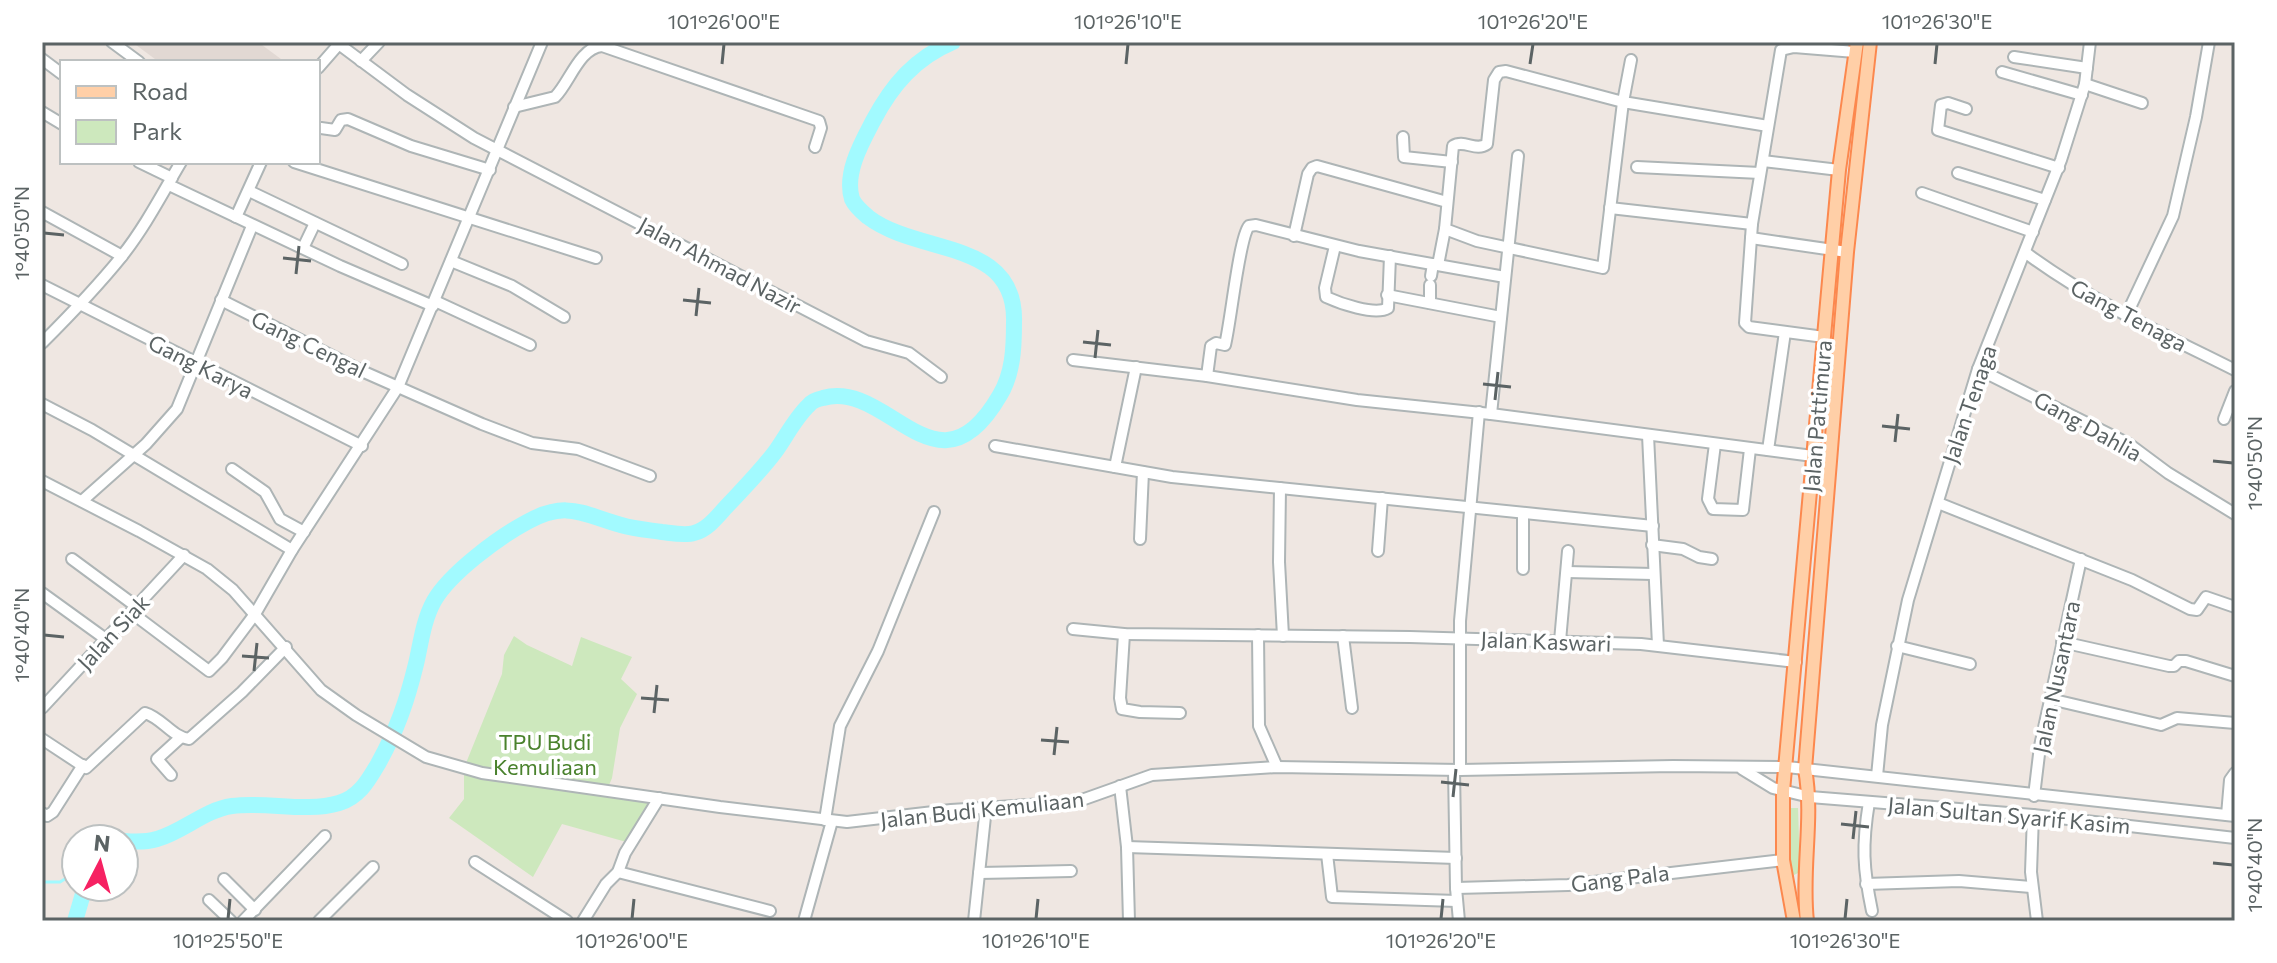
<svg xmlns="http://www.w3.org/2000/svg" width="2277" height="963" viewBox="0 0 2277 963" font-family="Commissioner,sans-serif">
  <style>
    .education { fill: #e1d8d3 }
    .green { fill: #cde8bd }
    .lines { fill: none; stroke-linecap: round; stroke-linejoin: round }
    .stream { stroke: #a2faff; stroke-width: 3 }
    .river { stroke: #a2faff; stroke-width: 16 }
    .minor-casing { stroke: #aeb5b6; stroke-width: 14 }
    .major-casing { stroke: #fc884e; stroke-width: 16 }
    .minor { stroke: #fff; stroke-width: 10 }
    .major { stroke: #ffcfa7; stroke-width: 12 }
    .ticks { fill: none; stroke: #5b6364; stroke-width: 3 }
    .labels { text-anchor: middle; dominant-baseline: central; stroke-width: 7; stroke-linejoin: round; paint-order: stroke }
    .street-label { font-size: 22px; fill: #5b6364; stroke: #fff }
    .park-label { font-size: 22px; fill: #4a822d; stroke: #fff }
    .neatline { fill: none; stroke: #5b6364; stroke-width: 3 }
    .ticks-label { font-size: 20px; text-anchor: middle; fill: #5b6364 }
  </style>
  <rect width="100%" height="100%" fill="#efe7e2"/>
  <!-- education -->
  <path class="education" d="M132,42H258L285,62H159Z"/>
  <!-- green -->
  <g class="green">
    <path d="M514,636L527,645L572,666L581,637L632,657L621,679L637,694L620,728L612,778L607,790L653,798L630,843L562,824L533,877L449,818L464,799V768L502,674L504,655Z"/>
    <path d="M1783,808H1798L1800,872L1794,875L1789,866Z"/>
  </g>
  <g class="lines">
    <!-- stream -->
    <path class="stream" d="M42,882H60L76,872"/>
    <!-- river -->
    <g class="river">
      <path d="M124,841C135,842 147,842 157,839C183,832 204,810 232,806C266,801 305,813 339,803C359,797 368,781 378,764C397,730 407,701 416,664C421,643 423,621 434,601C450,573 499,537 527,522C567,500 582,514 621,525C634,529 648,530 662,532C671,533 685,536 694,533C707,530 717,517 726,507C743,489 760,472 775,452C786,437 795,418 809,405C812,401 818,399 823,398C889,379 937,504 1000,395C1013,373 1014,348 1014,323C1017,238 919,256 868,217C862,212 855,206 852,199C844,173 862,142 873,121C892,85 915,58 953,42"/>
      <path d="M75,921L85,887"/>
    </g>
    <!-- minor casing -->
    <g class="minor-casing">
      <g id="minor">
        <path d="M112,42L139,62"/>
        <path d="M336,42L407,95L474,138L866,341L909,353L941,377"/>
        <path d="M2014,57L2087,68"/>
        <path d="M42,59L62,74"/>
        <path d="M1631,60L1623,102L1603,268L1477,241L1445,229L1453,146C1464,139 1476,152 1487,144L1494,80L1499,72L1506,71L1623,102L1768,126"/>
        <path d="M361,61L379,42"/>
        <path d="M318,68L339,44"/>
        <path d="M2002,72L2082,95"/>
        <path d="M2085,84L2142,103"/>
        <path d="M514,107L555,97C570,82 579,48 602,46L819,121L821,128L815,147"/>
        <path d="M1966,109L1948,103L1941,105L1938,130L2059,168"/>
        <path d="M42,112L62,124"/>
        <path d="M321,128L335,130L341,120L348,119L411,146L490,170"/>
        <path d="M1403,137L1404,157L1452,162"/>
        <path d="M1763,161L1839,170"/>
        <path d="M139,162L172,178"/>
        <path d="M294,162L596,258"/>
        <path d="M1637,167L1760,173"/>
        <path d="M1958,173L2045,200"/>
        <path d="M169,185L340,266L433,306"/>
        <path d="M249,191L402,264"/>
        <path d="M1922,193L2033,232"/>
        <path d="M1610,208L1752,224"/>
        <path d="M42,212L122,256"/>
        <path d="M236,217L261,162"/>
        <path d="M1294,236L1308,174L1312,168L1317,166L1447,202"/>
        <path d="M1751,238L1847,252"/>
        <path d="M1335,246L1325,288L1326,297C1339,303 1375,316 1388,308L1390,256"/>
        <path d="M303,248L315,223"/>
        <path d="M2026,253C2091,301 2163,334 2235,370"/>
        <path d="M451,261L512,286L564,317"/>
        <path d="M1438,265L1445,229"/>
        <path d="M1431,276L1433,264"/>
        <path d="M42,285L362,446"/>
        <path d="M1387,295L1501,317"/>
        <path d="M221,300L364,372L482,424L532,443L578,449L650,476"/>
        <path d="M435,301L530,345"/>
        <path d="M1430,303V285"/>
        <path d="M2126,316L2173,216L2196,117L2209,42"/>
        <path d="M1824,337L1749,327L1745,323L1752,224L1781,50L1794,47L1855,52"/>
        <path d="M42,343C70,315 97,287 122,256C145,227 162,194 181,162"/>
        <path d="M1073,360L1207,376L1357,400L1491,414L1813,456"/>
        <path d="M1978,369L2129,444L2168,473L2235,514"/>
        <path d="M1207,376L1211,346L1216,343L1225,345C1231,321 1239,238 1249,226L1256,225L1359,251L1505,277"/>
        <path d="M42,404L92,430L292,550"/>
        <path d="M1491,414L1518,156"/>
        <path d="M2224,419L2235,391"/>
        <path d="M1648,435L1658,645"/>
        <path d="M1715,444L1708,499L1713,509L1743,510L1750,449"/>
        <path d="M995,446L1172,477L1653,526"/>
        <path d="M1768,450L1785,332"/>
        <path d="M1115,467L1136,367"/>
        <path d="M232,469L265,492L280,519L304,532"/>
        <path d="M42,481L139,531L207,569L233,590L321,690L356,715L426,757L482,773L720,807L847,822L951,810L1076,802L1152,775L1277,767L1460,770L1673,766L1787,767L2235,816"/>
        <path d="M1280,488L1279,562L1283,636"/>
        <path d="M82,501L146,444L177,409L252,226"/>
        <path d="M1938,503L2132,580L2190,609L2197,610L2206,597L2235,607"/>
        <path d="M1140,539L1143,472"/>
        <path d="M1652,545L1683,549L1699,557L1712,559"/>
        <path d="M1378,551L1382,498"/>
        <path d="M72,559L137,607"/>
        <path d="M1523,569V514"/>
        <path d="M1567,572L1653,574"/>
        <path d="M42,593L107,640"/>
        <path d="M132,613L209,671L222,658L255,614L292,550L398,387L542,42"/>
        <path d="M1073,629L1124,634L1410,637L1641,644L1796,662"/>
        <path d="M1124,634L1120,698L1122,709L1140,712L1180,713"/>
        <path d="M1258,635L1259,726L1277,767"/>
        <path d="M1343,636L1352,708"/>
        <path d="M1560,641L1568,551"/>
        <path d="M2062,642L2169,666H2174L2179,661H2186L2235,676"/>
        <path d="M1897,646L1970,664"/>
        <path d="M2050,699L2161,725L2177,718L2235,723"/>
        <path d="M42,708L184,555"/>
        <path d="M42,739L86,768L145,713C162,718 172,737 189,739L242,692L286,647"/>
        <path d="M1742,769L1773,788L1810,797L2033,815L2235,838"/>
        <path d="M1454,770L1456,888L1459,921"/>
        <path d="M1460,770V621L1479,412"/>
        <path d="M171,775L157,759L180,738"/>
        <path d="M1877,776L1882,725L1908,600L1978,369L2061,160L2085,84L2090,42"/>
        <path d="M1120,786L1127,847L1129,921"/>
        <path d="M2034,796L2040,746L2081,559"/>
        <path d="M1869,802C1862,845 1863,868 1872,911"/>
        <path d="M42,813L47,816L53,812L83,765"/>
        <path d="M2033,815L2031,872L2037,921"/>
        <path d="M2227,815L2230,780L2235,773"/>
        <path d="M825,820L840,726L878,651L934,512"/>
        <path d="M1127,847L1456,858"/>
        <path d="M1327,854L1332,897L1457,901"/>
        <path d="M475,862L567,921"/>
        <path d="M618,872L770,911"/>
        <path d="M979,873L1071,871"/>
        <path d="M224,879L255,910"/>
        <path d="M1866,884L1959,881L2031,887"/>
        <path d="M1456,888L1568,885L1783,860"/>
        <path d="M209,900L231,921"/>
        <path d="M243,921L325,836"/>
        <path d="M319,921L373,867"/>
        <path d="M583,921L606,884L618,872L625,853L659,798"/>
        <path d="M804,921L832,821"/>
        <path d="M974,921L986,807"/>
      </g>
    </g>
    <!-- major casing -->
    <g class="major-casing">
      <g id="major">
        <path d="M1794,921L1783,860V791L1839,170L1857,42"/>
        <path d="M1807,921C1801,870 1814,819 1805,769L1847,252L1870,42"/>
      </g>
    </g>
    <!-- minor -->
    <use href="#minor" class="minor"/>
    <!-- major -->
    <use href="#major" class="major"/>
  </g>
  <!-- ticks -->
  <path class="ticks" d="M722,64L724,44M1126,64L1128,44M1530,64L1533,44M1935,64L1937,44M44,233L64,235M283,258L311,261M296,274L299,246M683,300L711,303M696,316L699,288M1083,342L1111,345M1095,358L1098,330M1483,384L1511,387M1495,400L1498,372M1882,426L1910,429M1895,442L1898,414M2213,461L2233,463M44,635L64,637M242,656L269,658M254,671L257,643M641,698L669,700M654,713L657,685M1041,740L1069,742M1054,755L1057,727M1441,782L1469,785M1453,797L1456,769M1841,824L1869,827M1853,839L1856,811M2213,863L2233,865M228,919L230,899M632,919L634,899M1036,919L1038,899M1441,919L1443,899M1845,919L1847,899"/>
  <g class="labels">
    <!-- street labels -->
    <g class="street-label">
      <text transform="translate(720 265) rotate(28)">Jalan Ahmad Nazir</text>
      <text transform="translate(2129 315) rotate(28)">Gang Tenaga</text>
      <text transform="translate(309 344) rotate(26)">Gang Cengal</text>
      <text transform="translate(201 366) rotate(27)">Gang Karya</text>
      <text transform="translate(1969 404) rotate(-71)">Jalan Tenaga</text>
      <text transform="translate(1817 416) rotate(-85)">Jalan Pattimura</text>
      <text transform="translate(2088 426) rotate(29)">Gang Dahlia</text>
      <text transform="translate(113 632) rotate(-47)">Jalan Siak</text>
      <text transform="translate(1546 641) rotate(2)">Jalan Kaswari</text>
      <text transform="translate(2056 677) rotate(-78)">Jalan Nusantara</text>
      <text transform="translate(982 809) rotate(-6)">Jalan Budi Kemuliaan</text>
      <text transform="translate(2009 815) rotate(5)">Jalan Sultan Syarif Kasim</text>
      <text transform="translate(1620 878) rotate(-7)">Gang Pala</text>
    </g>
    <!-- park labels -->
    <g class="park-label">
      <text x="545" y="741">TPU Budi<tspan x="545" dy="25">Kemuliaan</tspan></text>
    </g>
  </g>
  <!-- border -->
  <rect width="2277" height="963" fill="none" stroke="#ffffff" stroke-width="88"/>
  <!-- legend -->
  <rect x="60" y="60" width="260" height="104" fill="#ffffff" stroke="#bdc1c1" stroke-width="2"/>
  <rect x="76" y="86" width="40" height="12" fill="#ffcfa7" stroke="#bdc1c1" stroke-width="2"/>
  <text x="132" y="100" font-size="24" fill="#5b6364">Road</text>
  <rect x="76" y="120" width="40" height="24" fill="#cde8bd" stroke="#bdc1c1" stroke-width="2"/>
  <text x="132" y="140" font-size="24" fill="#5b6364">Park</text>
  <!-- north arrow -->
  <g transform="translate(100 863) rotate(6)"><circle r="38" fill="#ffffff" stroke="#bdc1c1" stroke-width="2"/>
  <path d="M0-6L14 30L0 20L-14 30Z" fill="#f62162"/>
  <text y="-12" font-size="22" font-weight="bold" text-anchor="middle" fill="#5b6364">N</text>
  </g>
  <rect x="44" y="44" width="2189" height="875" class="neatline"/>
  <g class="ticks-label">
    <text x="724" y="29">101°26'00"E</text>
    <text x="1128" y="29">101°26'10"E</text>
    <text x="1533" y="29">101°26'20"E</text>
    <text x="1937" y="29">101°26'30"E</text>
    <text transform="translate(22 233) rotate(-90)" y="7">1°40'50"N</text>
    <text transform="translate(2255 463) rotate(-90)" y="7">1°40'50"N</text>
    <text transform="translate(22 635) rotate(-90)" y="7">1°40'40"N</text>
    <text transform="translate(2255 865) rotate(-90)" y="7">1°40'40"N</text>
    <text x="228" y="948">101°25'50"E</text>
    <text x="632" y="948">101°26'00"E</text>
    <text x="1036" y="948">101°26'10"E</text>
    <text x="1441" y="948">101°26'20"E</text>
    <text x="1845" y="948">101°26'30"E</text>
  </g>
</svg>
